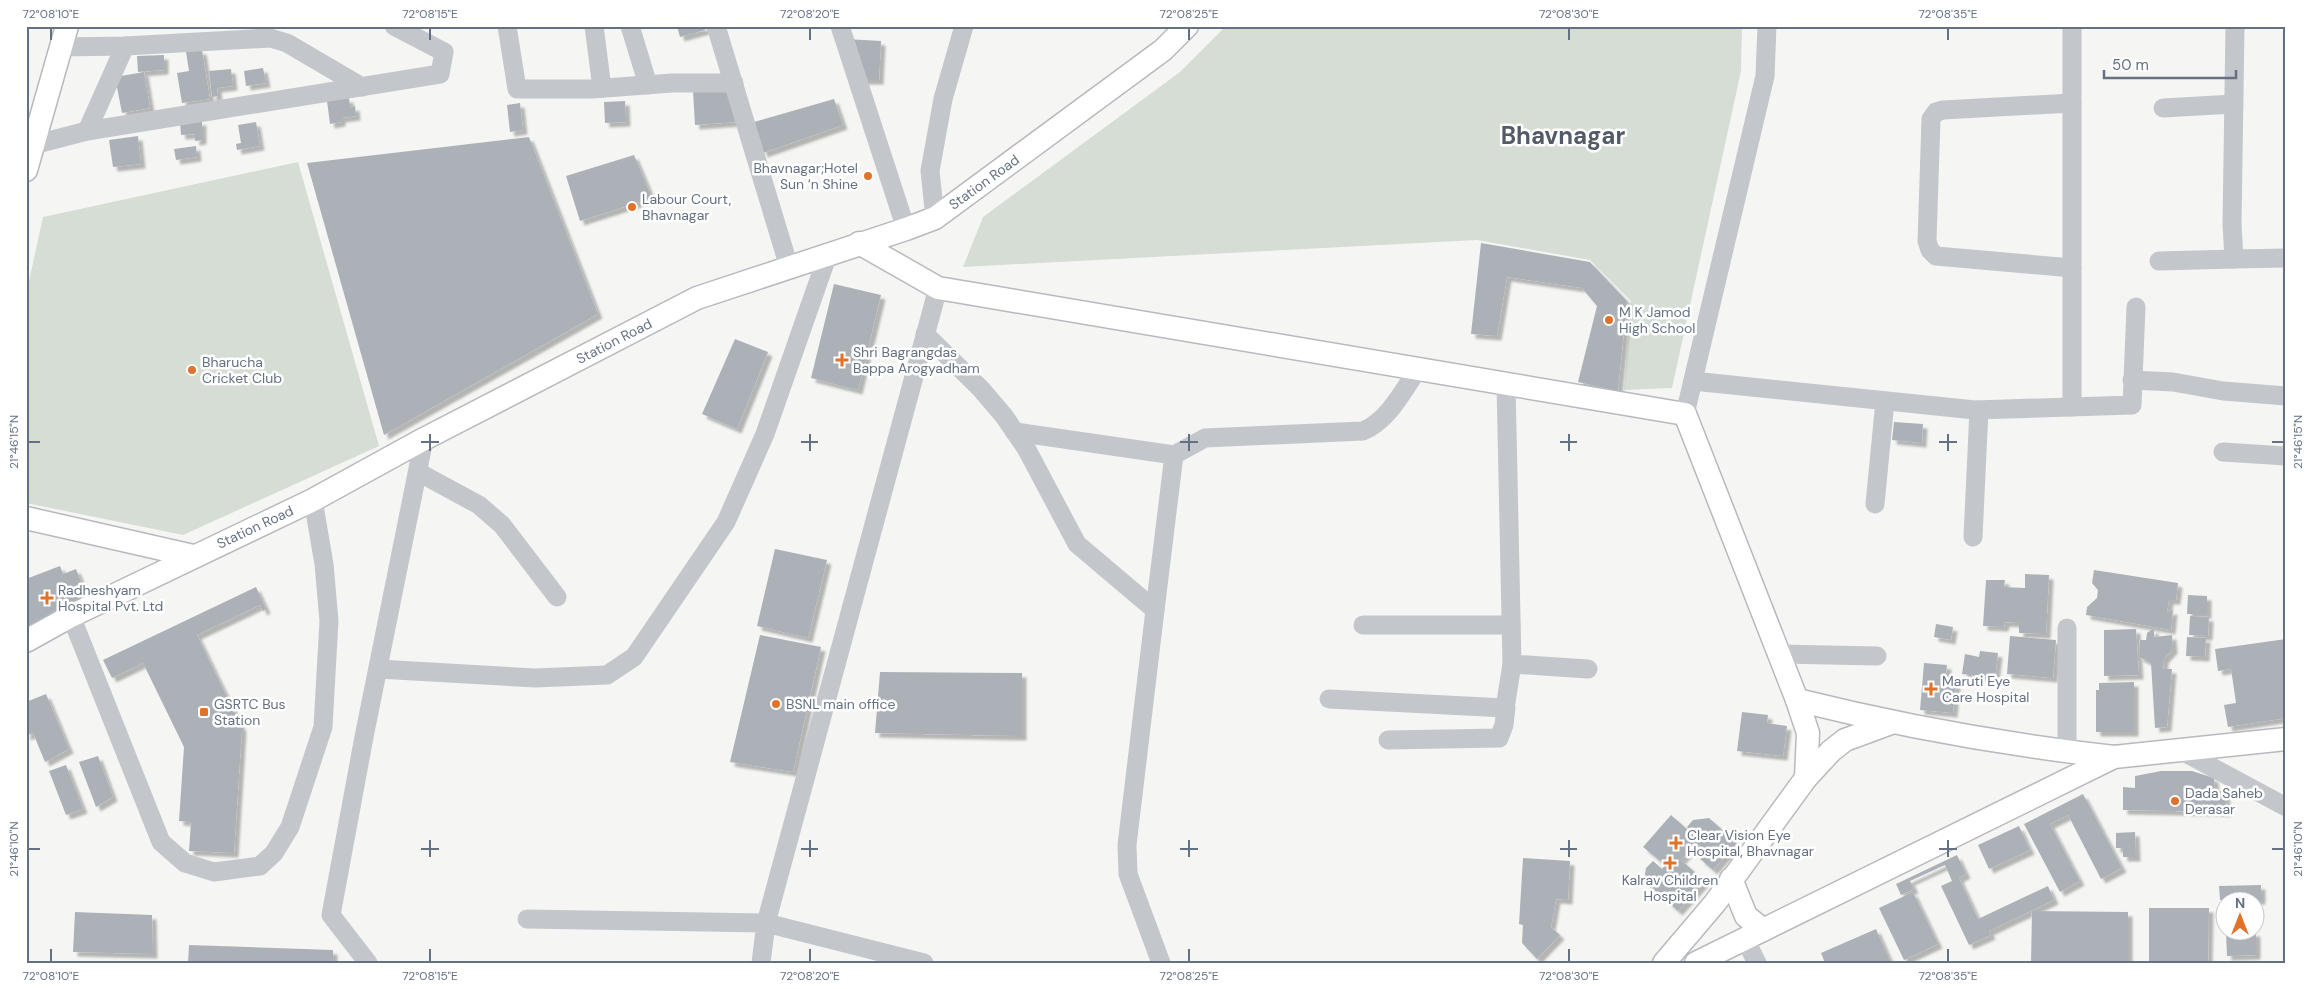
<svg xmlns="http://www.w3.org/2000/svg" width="2312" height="989" viewBox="0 0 2312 989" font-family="'DM Sans',sans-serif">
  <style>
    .green { fill: #d6ddd4 }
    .building { fill: #acb1b8; filter: url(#shadow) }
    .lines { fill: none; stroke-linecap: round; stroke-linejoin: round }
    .major-casing { stroke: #b6b9be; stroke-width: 25 }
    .minor { stroke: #c3c6ca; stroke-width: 19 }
    .major { stroke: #fff; stroke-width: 22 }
    .ticks { fill: none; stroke: #657183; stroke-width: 2 }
    .poi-dot { fill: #e07329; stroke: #fff; stroke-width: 2 }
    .labels { text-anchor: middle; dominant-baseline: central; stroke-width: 5; stroke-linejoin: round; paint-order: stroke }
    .poi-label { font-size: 14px; fill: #657183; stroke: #fff; text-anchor: start }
    .street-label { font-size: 14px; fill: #657183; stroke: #fff }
    .town-label { font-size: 24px; font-weight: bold; fill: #535b68; stroke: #fff }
    .neatline { fill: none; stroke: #657183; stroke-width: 2 }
    .ticks-label { font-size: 12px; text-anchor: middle; fill: #657183 }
  </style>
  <defs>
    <filter id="shadow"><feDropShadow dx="4.5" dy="4.5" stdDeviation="1" flood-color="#0004"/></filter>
  </defs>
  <rect width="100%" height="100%" fill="#f5f6f3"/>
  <!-- green -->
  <g class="green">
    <path d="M1226,26H1742L1741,71L1672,388L1624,390L1631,301L1590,260L1477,240L963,267L983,217L1180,72Z"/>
    <path d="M298,162L379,446L183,535L26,503V295L43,217Z"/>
  </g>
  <!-- building -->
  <g class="building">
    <path d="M677,26H704L705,30L680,37Z"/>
    <path d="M846,39L881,41L879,80H858Z"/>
    <path d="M202,50L210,99L182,103L177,73L189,71L186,52Z"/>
    <path d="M164,55V70L138,72L137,56Z"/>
    <path d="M263,68L266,83L246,86L244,71Z"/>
    <path d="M231,69L233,86L217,88L218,96L212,97L209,71Z"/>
    <path d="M144,72L150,108L122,113L115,77Z"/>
    <path d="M734,88L736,122L695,125L693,91Z"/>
    <path d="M349,98L350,107L355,106L356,116L341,118V122L330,124L327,101Z"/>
    <path d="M834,99L843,125L763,153L754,122Z"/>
    <path d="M625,101L626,122L605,123L604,102Z"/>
    <path d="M520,103L523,130L510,132L507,105Z"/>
    <path d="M202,121V140L195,141V134L181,135L180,122Z"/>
    <path d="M256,122L260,146L237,150L236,144L241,143L238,125Z"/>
    <path d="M138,136L141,164L113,167L109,140Z"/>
    <path d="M529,137L598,314L384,435L307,163Z"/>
    <path d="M196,146L197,157L176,160L174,149Z"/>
    <path d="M634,155L652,198L580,221L566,176Z"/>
    <path d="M1481,243L1590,262L1627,301L1618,391L1578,382L1597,306L1582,288L1507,277L1497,336L1471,334Z"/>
    <path d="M834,284L881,295L858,390L811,378Z"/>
    <path d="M735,339L768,352L737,429L702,414Z"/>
    <path d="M1894,422L1923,424L1922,443L1892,440Z"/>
    <path d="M775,549L827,560L808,638L757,626Z"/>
    <path d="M60,566L63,574L76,569L90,604L26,629V579Z"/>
    <path d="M2094,570L2178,583L2176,600H2169L2167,611L2173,610L2171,630L2086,615L2087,607L2097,598L2098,590L2092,583Z"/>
    <path d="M2025,574L2049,575L2046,634L2019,633V623L2005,622L2004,627L1983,626L1986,580H2005L2004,587L2025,588Z"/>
    <path d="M256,587L266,609L263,611L260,605L197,635L242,728L234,853L189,851L191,822L179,821L184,747L143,663L112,678L103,660Z"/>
    <path d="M2188,595L2207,596V614H2187Z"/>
    <path d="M2190,616L2209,617L2208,636L2189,635Z"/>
    <path d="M1936,624L1953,627L1951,640L1934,637Z"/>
    <path d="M2154,628V637L2172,635L2173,649L2164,659L2163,669H2172L2167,727L2155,728L2151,663L2139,657L2140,640H2146L2147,633Z"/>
    <path d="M2136,629L2139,675L2104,676V630Z"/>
    <path d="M760,635L821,647L793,772L730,762Z"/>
    <path d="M2010,636L2056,640L2053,678L2007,674Z"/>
    <path d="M2187,637L2206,638L2205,657L2186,656Z"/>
    <path d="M2286,639V718L2228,727L2224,705L2236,703L2231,669L2218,671L2215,649Z"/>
    <path d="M1980,651L1998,653L1995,678L1962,674L1965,654L1979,657Z"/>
    <path d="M1924,663L1947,665L1945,682L1956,683L1953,713L1920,710Z"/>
    <path d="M880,672L1022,673V736L875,733Z"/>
    <path d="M2134,682V732H2096V690H2099V683Z"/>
    <path d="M46,694L69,749L45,762L33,733L26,736V702Z"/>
    <path d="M1742,712L1768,715L1767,723L1787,726L1783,756L1737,751Z"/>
    <path d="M98,756L113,797L96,807L79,762Z"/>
    <path d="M66,765L83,809L66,815L49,771Z"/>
    <path d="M2161,771H2192L2214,778L2215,791H2225L2227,812L2123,810V787L2135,788V776Z"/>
    <path d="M2083,794L2122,868L2101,879L2068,815L2050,824L2080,881L2060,892L2024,824Z"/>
    <path d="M1671,815L1696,837L1687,827L1693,820L1709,818L1737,843L1713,870L1700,859L1706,852L1696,843L1681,860L1705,881L1678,911L1644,881L1646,868L1653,861L1662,869L1665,865L1643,847Z"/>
    <path d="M2019,826L2030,850L1989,869L1978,845Z"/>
    <path d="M2135,832L2136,857H2123V848H2116V833Z"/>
    <path d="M1957,855L1966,874L1959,878L1978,919L2048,886L2054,900L1989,931L1991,935L1969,945L1941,886L1952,881L1945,865L1910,881L1914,889L1901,895L1896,884Z"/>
    <path d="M1523,858L1570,861L1568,900L1556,899L1551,927L1560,935L1537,959L1522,943L1523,925L1519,924Z"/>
    <path d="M2261,885V900H2220L2219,886Z"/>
    <path d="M1913,892L1938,944L1904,960L1879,908Z"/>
    <path d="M2149,908H2209L2208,963H2149Z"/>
    <path d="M2032,911L2128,912V963H2031Z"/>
    <path d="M75,912L152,915L153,954L73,952Z"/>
    <path d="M1876,929L1891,963H1825L1821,953Z"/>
    <path d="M2226,932H2256V955L2227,956Z"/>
    <path d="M189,945L333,950V963H188Z"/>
  </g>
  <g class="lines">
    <!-- major casing -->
    <g class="major-casing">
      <g id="major">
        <path d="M26,170L67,26"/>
        <path d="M859,243L938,288L1685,414L1797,700C1901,726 2008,745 2114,757"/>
        <path d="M26,518L193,556"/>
        <path d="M26,641L71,616L313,500L424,439L697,298L906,229L935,218L1163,50L1187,26"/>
        <path d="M1806,778L1831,751L1845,740L1891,723"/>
        <path d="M1731,879L1746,916L1763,930"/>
        <path d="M1664,963L1715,903L1806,778L1808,733L1797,700"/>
        <path d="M1696,963L2114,757L2286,739"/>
      </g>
    </g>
    <!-- minor -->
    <g class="minor">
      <path d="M507,26L517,89H592L672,83H734"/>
      <path d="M594,26L602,88"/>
      <path d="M630,26L648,85"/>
      <path d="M716,26L789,267"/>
      <path d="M840,26L906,229"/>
      <path d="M2072,26V407"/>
      <path d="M2235,26L2232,224L2234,259L2286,258"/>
      <path d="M61,47L125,46L270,38L287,43L362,87"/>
      <path d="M2072,103L1943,110L1936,112L1931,119L1927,241L1930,250L1936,256L2072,268"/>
      <path d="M2163,108L2234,104"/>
      <path d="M87,131L125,46"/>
      <path d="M33,145L87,131L440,74L444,52L394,26"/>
      <path d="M935,218L930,171L943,99L964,26"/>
      <path d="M2159,261L2234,259"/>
      <path d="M925,334L981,389L1004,416L1026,448L1077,544L1155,610L1174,455L1205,438L1363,431C1388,421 1403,391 1418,369"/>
      <path d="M2132,380L2173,382L2223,391L2286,396"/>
      <path d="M1693,381L1975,410L2132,405L2136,307"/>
      <path d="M1506,384L1512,664L1588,669"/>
      <path d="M1685,414L1765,76L1767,26"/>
      <path d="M1015,432L1174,455"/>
      <path d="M2223,452L2286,456"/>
      <path d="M418,472L479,505L502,525L557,597"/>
      <path d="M1875,504L1885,401"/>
      <path d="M1973,537L1979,410"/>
      <path d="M1155,610L1127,845L1128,874L1161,963"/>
      <path d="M71,616L161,842L185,863L214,872L260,866L274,853L290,827L323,727L329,621L324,564L313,500"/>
      <path d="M1363,625H1511"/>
      <path d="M2067,628V751"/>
      <path d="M1780,654L1877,656"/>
      <path d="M378,669L535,678L607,675L634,657L726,522L765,434L828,254"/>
      <path d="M1329,699L1505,708L1512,664"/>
      <path d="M1388,740L1499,738L1504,725L1506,707"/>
      <path d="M2180,750L2286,807"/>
      <path d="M527,919L766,923L761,963"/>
      <path d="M1745,939L1757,963"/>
      <path d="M368,963L331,915L364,737L424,439"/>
      <path d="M924,963L766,923L938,288"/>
    </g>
    <!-- major -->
    <use href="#major" class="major"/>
  </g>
  <!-- ticks -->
  <path class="ticks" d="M51,28V40M430,28V40M810,28V40M1189,28V40M1569,28V40M1948,28V40M430,434V451M810,434V451M1189,434V451M1569,434V451M1948,434V451M28,442H40M421,442H439M801,442H818M1180,442H1198M1560,442H1577M1939,442H1957M2272,442H2284M430,840V857M810,840V857M1189,840V857M1569,840V857M1948,840V857M28,849H40M421,849H439M801,849H818M1180,849H1198M1560,849H1577M1939,849H1957M2272,849H2284M51,949V962M430,949V962M810,949V962M1189,949V962M1569,949V962M1948,949V962"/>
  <!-- markers -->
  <g class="poi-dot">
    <circle cx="868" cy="176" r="5"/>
    <circle cx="632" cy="207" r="5"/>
    <circle cx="1609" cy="320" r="5"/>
    <path d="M839.5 352.5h5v5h5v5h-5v5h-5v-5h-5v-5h5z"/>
    <circle cx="192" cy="370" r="5"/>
    <path d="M44.5 590.5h5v5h5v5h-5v5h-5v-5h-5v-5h5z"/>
    <path d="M1928.5 681.5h5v5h5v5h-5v5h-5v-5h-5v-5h5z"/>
    <circle cx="776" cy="704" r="5"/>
    <rect x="199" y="707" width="10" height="10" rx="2.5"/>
    <circle cx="2175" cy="801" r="5"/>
    <path d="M1673.5 835.5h5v5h5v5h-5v5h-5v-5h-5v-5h5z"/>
    <path d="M1667.5 855.5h5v5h5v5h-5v5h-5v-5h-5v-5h5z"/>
  </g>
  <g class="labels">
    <!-- poi labels -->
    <g class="poi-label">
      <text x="858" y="168" text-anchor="end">Bhavnagar;Hotel<tspan x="858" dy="16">Sun ‘n Shine</tspan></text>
      <text x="642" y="199">Labour Court,<tspan x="642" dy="16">Bhavnagar</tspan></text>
      <text x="1619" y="312">M K Jamod<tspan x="1619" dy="16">High School</tspan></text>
      <text x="853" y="352">Shri Bagrangdas<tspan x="853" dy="16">Bappa Arogyadham</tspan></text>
      <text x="202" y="362">Bharucha<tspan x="202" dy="16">Cricket Club</tspan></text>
      <text x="58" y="590">Radheshyam<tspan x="58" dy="16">Hospital Pvt. Ltd</tspan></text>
      <text x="1942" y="681">Maruti Eye<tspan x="1942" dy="16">Care Hospital</tspan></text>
      <text x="214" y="704">GSRTC Bus<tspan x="214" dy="16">Station</tspan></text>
      <text x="786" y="704">BSNL main office</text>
      <text x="2185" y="793">Dada Saheb<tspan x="2185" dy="16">Derasar</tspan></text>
      <text x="1687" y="835">Clear Vision Eye<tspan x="1687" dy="16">Hospital, Bhavnagar</tspan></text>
      <text x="1670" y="880" text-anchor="middle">Kalrav Children<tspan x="1670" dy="16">Hospital</tspan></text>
    </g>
    <!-- street labels -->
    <g class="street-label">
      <text transform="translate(984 182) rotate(-36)">Station Road</text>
      <text transform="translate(614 341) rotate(-27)">Station Road</text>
      <text transform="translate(255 527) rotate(-25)">Station Road</text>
    </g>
    <!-- town labels -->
    <g class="town-label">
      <text x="1563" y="135">Bhavnagar</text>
    </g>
  </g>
  <!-- border -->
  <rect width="2312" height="989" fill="none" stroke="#ffffff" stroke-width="55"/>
  <!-- north arrow -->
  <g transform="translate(2240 916)"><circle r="24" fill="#ffffff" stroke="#c1c6cd"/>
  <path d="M0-4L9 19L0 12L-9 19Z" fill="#e07329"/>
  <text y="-8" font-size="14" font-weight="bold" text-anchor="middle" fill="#657183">N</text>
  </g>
  <!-- scale -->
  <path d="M2104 70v8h132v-8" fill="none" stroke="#657183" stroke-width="2.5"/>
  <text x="2112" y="70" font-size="15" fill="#657183" stroke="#ffffff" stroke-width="4" paint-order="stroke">50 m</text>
  <rect x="28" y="28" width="2256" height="934" class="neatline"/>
  <g class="ticks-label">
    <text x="51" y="18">72°08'10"E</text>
    <text x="430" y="18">72°08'15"E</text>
    <text x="810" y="18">72°08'20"E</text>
    <text x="1189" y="18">72°08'25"E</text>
    <text x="1569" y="18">72°08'30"E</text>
    <text x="1948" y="18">72°08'35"E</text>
    <text transform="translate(14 442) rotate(-90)" y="4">21°46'15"N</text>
    <text transform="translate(2298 442) rotate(-90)" y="4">21°46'15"N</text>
    <text transform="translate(14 849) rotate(-90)" y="4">21°46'10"N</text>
    <text transform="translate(2298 849) rotate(-90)" y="4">21°46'10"N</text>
    <text x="51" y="980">72°08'10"E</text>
    <text x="430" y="980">72°08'15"E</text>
    <text x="810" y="980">72°08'20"E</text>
    <text x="1189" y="980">72°08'25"E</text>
    <text x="1569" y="980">72°08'30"E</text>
    <text x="1948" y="980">72°08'35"E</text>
  </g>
</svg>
